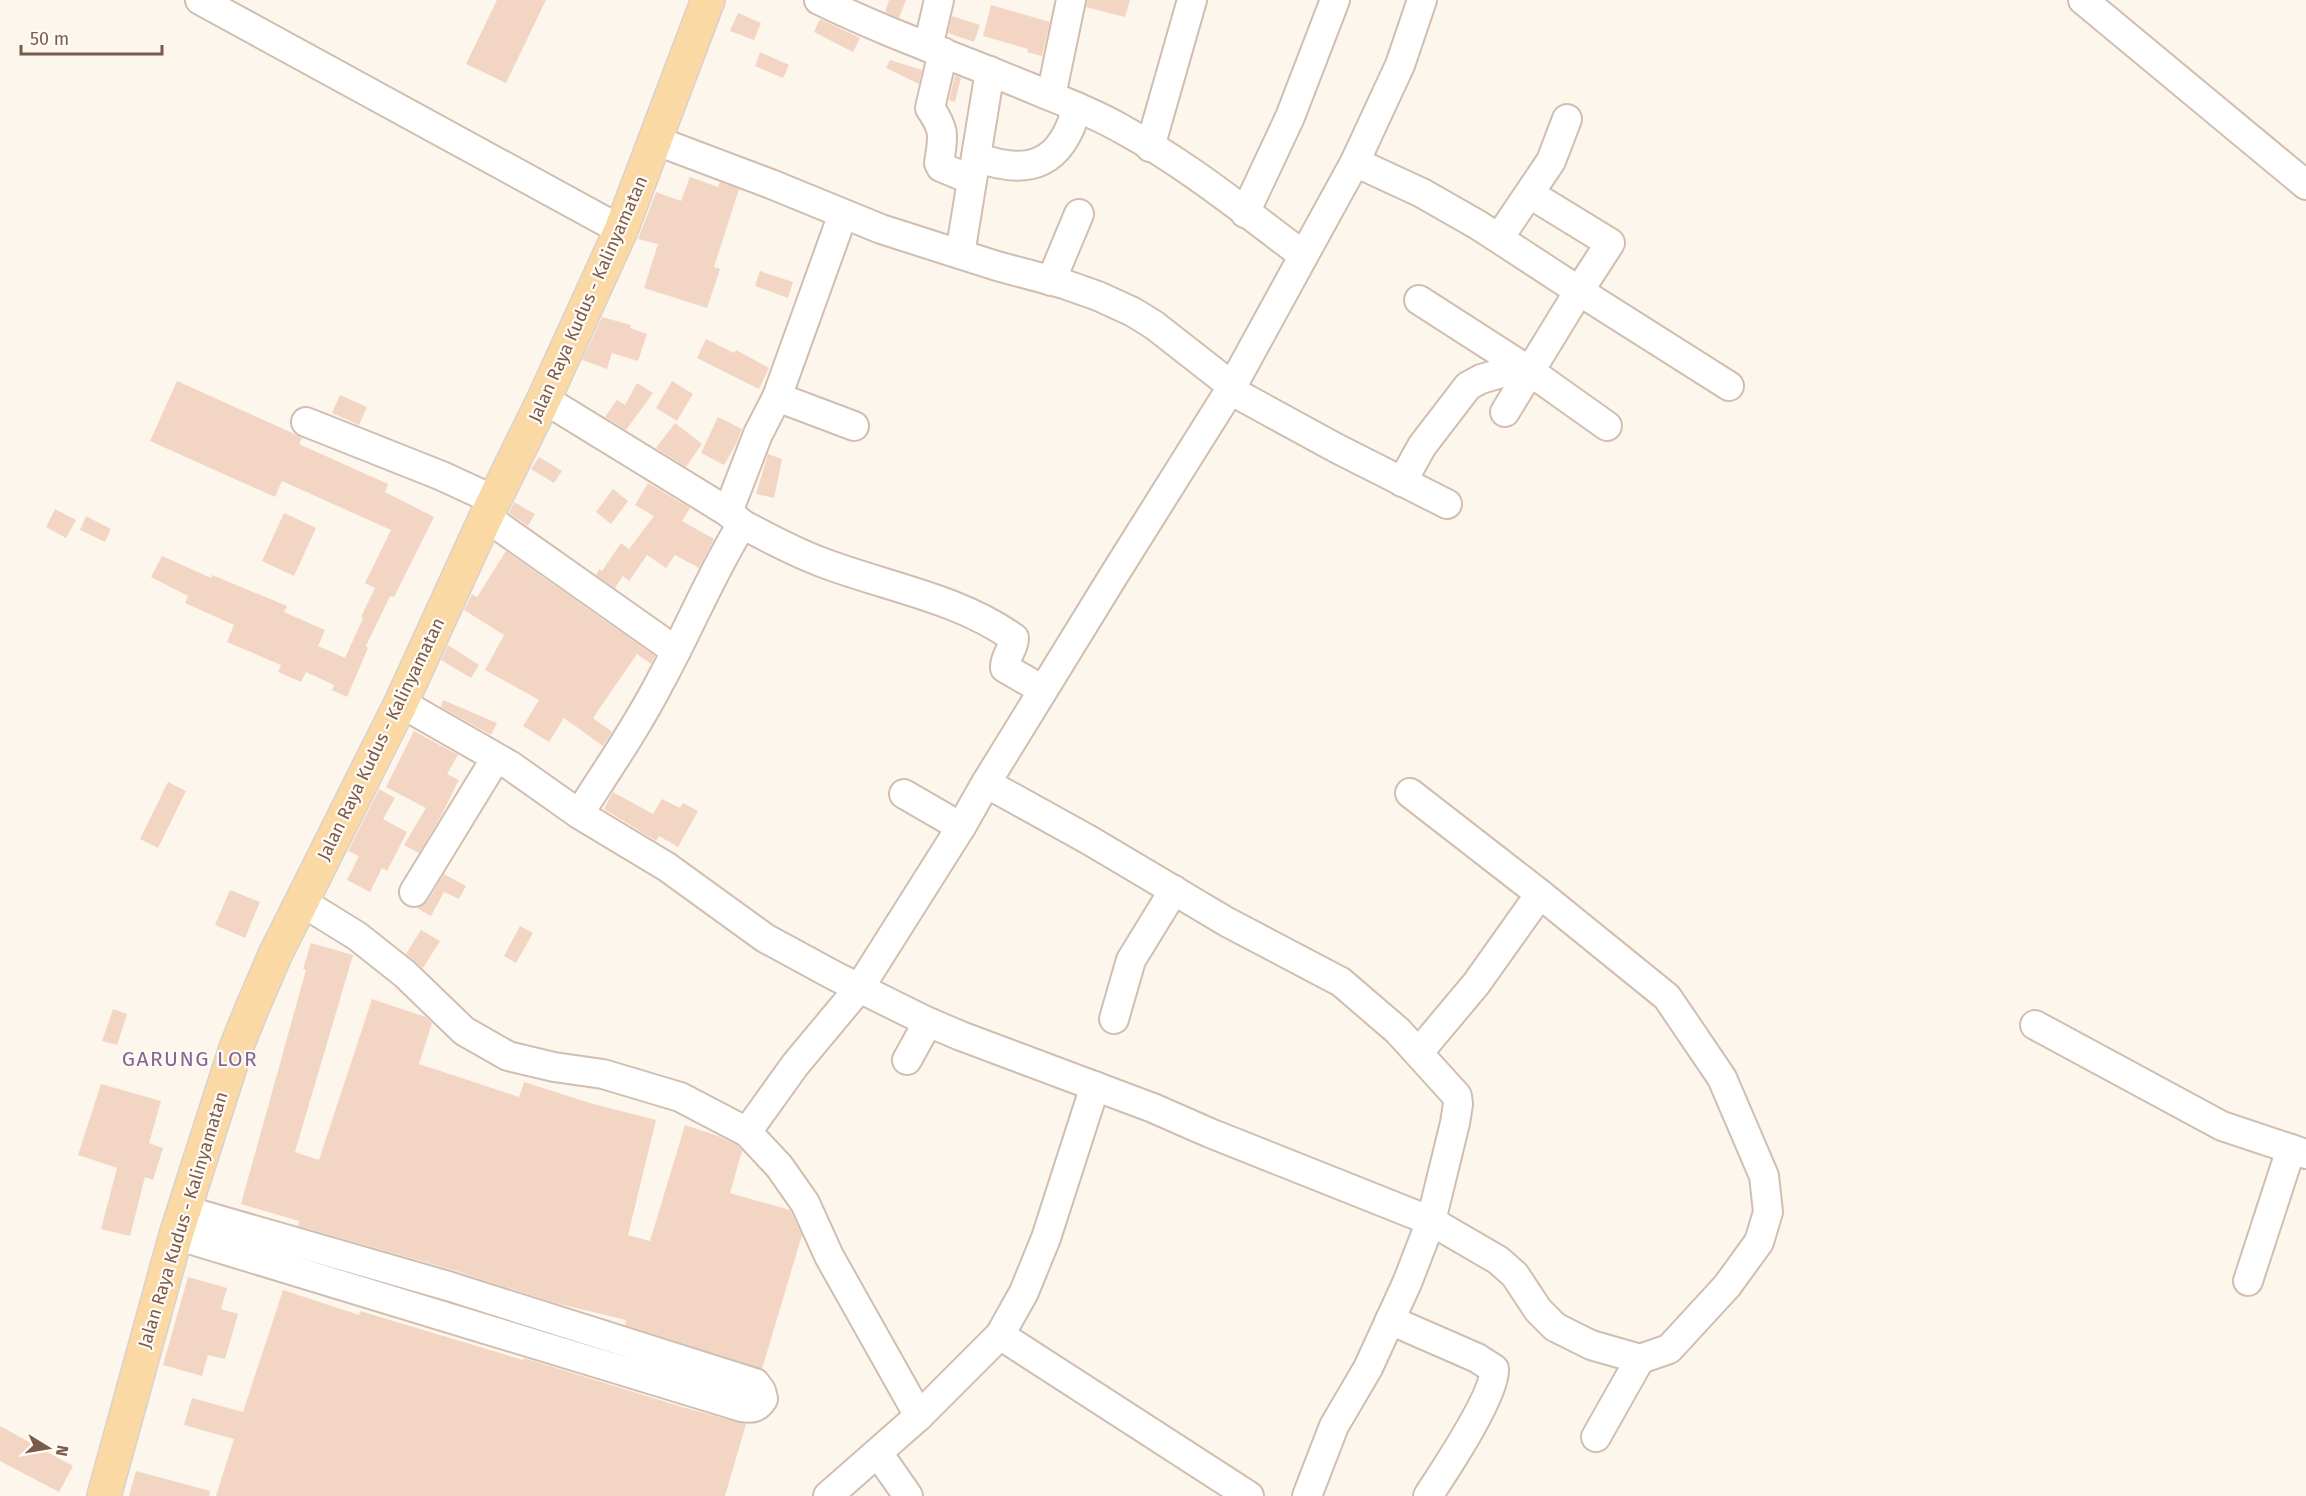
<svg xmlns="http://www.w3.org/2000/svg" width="2306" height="1496" viewBox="0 0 2306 1496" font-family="'Fira Sans',sans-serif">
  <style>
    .building { fill: #f3d5c3 }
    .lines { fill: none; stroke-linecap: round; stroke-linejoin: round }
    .minor-casing { stroke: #d1beb0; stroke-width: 32 }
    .major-casing { stroke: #dad1cd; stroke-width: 36 }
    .minor { stroke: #fff; stroke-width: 28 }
    .major { stroke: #fbd9a5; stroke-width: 33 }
    .labels { text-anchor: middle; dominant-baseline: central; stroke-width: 4.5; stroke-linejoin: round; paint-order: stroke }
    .street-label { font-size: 18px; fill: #7a5c4d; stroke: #fffaf3 }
    .quarter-label { font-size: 21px; letter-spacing: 1.5px; fill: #846695; stroke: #fffaf3 }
  </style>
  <rect width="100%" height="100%" fill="#fdf6ec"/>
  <!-- building -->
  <g class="building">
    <path d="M497,0H546L506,83L466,64Z"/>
    <path d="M889,0H906L899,18L885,12Z"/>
    <path d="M1087,0H1130L1125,17L1086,7Z"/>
    <path d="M991,5L1050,22L1042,56L1027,52L1028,49L983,36Z"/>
    <path d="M738,13L761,23L754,40L730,31Z"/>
    <path d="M952,16L980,25L974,42L948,33Z"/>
    <path d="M820,19L860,38L853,52L814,32Z"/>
    <path d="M760,52L789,65L783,78L755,66Z"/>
    <path d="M890,60L922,70L919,84L886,68Z"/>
    <path d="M955,75L961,78L955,102L949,100Z"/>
    <path d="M690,177L718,187L720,182L739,189L714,267L720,269L707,308L644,288L658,244L638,239L656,192L681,201Z"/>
    <path d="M760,271L793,282L788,298L755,286Z"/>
    <path d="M602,317L631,325L630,328L647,334L638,361L612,353L607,369L582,360Z"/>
    <path d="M706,339L734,353L736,350L769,368L759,389L697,358Z"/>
    <path d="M177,381L297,435L302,438L299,444L388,484L385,492L434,517L394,597L390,596L366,646L368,648L347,697L332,690L334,685L306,672L301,682L278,672L281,665L227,642L234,625L185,603L188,596L151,577L162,556L211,578L212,575L287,606L284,612L325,630L318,646L345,658L363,618L361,617L375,588L365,583L391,530L282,481L275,497L150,441Z"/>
    <path d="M672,381L693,394L677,421L656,408Z"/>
    <path d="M637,383L653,393L626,430L605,417L617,400L625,405Z"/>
    <path d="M340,395L367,407L359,425L332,413Z"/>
    <path d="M718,417L742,429L736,444L724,465L701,453Z"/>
    <path d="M675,423L702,444L686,467L656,448Z"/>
    <path d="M768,454L782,459L774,498L756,494Z"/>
    <path d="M539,457L562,471L554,483L531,469Z"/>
    <path d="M648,483L690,508L682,521L714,539L699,568L675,555L666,568L647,555L629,581L623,576L615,588L596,575L599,569L602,571L621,543L629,549L654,516L635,505Z"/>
    <path d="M613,489L628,501L611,524L596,512Z"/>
    <path d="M514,502L535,514L528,526L509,513Z"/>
    <path d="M55,509L76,520L66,538L46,527Z"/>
    <path d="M284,513L316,528L294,576L262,561Z"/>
    <path d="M86,516L111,529L105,542L80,530Z"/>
    <path d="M506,551L655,656L651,664L637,654L593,718L612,732L603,746L564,718L549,742L523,726L539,700L485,670L504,635L464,610L472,594L477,597Z"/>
    <path d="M448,645L479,665L471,678L441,660Z"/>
    <path d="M443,700L497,723L491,735L441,707Z"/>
    <path d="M414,731L458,755L447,774L459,780L441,816L419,853L404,845L426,808L386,787Z"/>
    <path d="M168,782L186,791L158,848L140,839Z"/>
    <path d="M379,789L395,798L383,819L407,832L387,871L382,868L370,892L347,880L359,856L348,851Z"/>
    <path d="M613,792L653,814L662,799L680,808L683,803L698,811L678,847L659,836L656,841L604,809Z"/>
    <path d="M444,874L466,886L459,899L444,892L431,916L417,908L428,901Z"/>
    <path d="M230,890L260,902L245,938L215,925Z"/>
    <path d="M520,926L533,933L516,963L504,956Z"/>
    <path d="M421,930L440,941L423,968L406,954Z"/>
    <path d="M311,943L353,955L295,1152L319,1160L372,999L426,1017L432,1023L419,1064L519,1097L524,1082L590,1103L656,1120L628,1235L650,1241L685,1125L718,1136L737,1145L742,1151L730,1193L790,1210L802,1235L762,1369L625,1325L626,1320L555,1303L453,1270L298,1226L299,1221L241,1204L306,970L303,969Z"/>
    <path d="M113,1009L127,1014L117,1045L102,1041Z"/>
    <path d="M101,1084L161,1101L149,1143L163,1148L153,1180L145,1177L130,1236L101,1229L117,1168L78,1155Z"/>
    <path d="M188,1277L227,1288L221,1309L238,1314L225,1359L208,1355L202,1376L163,1365Z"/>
    <path d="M283,1290L359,1315L360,1311L523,1360L524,1358L682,1407L746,1424L725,1496H216L234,1439L184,1425L192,1398L243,1412Z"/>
    <path d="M0,1426L73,1466L59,1492L0,1461Z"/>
    <path d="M136,1471L210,1491L209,1496H129Z"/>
  </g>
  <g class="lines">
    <!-- minor casing -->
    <g class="minor-casing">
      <g id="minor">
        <path d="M200,0L621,230"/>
        <path d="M819,0C890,35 965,60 1038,91C1065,102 1094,113 1120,128C1185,163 1244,211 1303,255"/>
        <path d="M2083,0L2306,185"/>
        <path d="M928,47L939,0"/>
        <path d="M943,52L930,108C946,132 943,136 939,163L941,167L972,180"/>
        <path d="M1051,96L1071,0"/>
        <path d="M657,141L771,184L881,229L997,266L1064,284L1098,296L1133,312L1154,325L1232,386"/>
        <path d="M1150,147L1192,0"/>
        <path d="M976,157C1030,177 1062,164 1077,107"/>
        <path d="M1355,162L1422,193L1478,225L1579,291L1505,412"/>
        <path d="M1530,194L1610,243L1579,291L1729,386"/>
        <path d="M1245,213L1290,117L1335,0"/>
        <path d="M1499,238L1551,161L1567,119"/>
        <path d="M960,254L990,71"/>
        <path d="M1051,281L1079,214"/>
        <path d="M1419,300L1531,372L1607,426"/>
        <path d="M1230,390L1336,448L1447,504"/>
        <path d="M777,397L854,426"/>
        <path d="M544,399L676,480L728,512L742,524C711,574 689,629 661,680C637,727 607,770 579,814"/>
        <path d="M306,422L442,476L494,500"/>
        <path d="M1402,482L1422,446L1468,386L1481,379L1522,367"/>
        <path d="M728,512L758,434L777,397L843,214"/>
        <path d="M486,517L676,651"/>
        <path d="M742,524C768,538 794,552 821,562C886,587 956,597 1014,638C1014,649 1004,657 1005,668L1043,690"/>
        <path d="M401,703L511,766L579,814L667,867L765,938L835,976L928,1022L961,1036L1153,1108L1210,1133L1431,1221L1498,1260L1515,1275L1538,1310L1555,1327L1591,1345L1640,1359L1669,1349L1727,1286L1759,1242L1768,1212L1764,1176L1722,1078L1667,997L1540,894L1410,793"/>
        <path d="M986,783L1089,840L1227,922L1341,982L1398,1031L1457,1096L1458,1104L1455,1123L1431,1221L1407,1283L1368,1368L1334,1426L1307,1496"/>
        <path d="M904,794L961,827"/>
        <path d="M414,892L496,758"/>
        <path d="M302,902L357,936L405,974L464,1031L508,1056L554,1067L603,1074L680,1097L747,1132L779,1166L805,1203L829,1256L919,1416"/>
        <path d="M1114,1019L1131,960L1174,890"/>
        <path d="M2035,1025L2222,1126L2306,1154"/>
        <path d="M1419,1052L1476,984L1540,894"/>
        <path d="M907,1060L928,1022"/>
        <path d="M747,1132L795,1065L860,987L961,827L986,783L1114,575L1230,390L1355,162L1400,65L1422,0"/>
        <path d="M176,1235L742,1407C752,1409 757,1408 763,1399L761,1391L755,1383L448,1286L184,1210"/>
        <path d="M2248,1281L2291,1149"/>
        <path d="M1390,1320L1477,1358L1494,1369C1496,1394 1443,1473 1428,1496"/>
        <path d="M1000,1335L1249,1496"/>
        <path d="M1596,1437L1640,1359"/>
        <path d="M878,1453L908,1496"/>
        <path d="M828,1496L919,1416L1000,1335L1024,1292L1046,1238L1095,1086"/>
      </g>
    </g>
    <!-- major casing -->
    <g class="major-casing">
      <path id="major" d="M104,1496L176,1235L236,1048L251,1011L275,955L401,703L486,517L544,399L621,230L708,0"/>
    </g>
    <!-- minor -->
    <use href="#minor" class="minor"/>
    <!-- major -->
    <use href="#major" class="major"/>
  </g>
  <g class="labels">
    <!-- street labels -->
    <g class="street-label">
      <text transform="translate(588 299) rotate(-66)">Jalan Raya Kudus - Kalinyamatan</text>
      <text transform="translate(381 739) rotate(-64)">Jalan Raya Kudus - Kalinyamatan</text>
      <text transform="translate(183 1220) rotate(-73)">Jalan Raya Kudus - Kalinyamatan</text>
    </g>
    <!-- quarter labels -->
    <g class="quarter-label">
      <text x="190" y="1059">GARUNG LOR</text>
    </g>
  </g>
  <!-- north arrow -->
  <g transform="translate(48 1448) rotate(101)" stroke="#fffaf3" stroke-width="4.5" paint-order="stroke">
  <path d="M0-4.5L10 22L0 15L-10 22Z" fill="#7a5c4d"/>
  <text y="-9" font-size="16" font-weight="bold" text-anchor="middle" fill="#7a5c4d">N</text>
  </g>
  <!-- scale -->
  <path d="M21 45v9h141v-9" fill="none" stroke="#7a5c4d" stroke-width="3"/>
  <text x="30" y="45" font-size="18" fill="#7a5c4d" stroke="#fffaf3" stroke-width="4.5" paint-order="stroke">50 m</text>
</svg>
